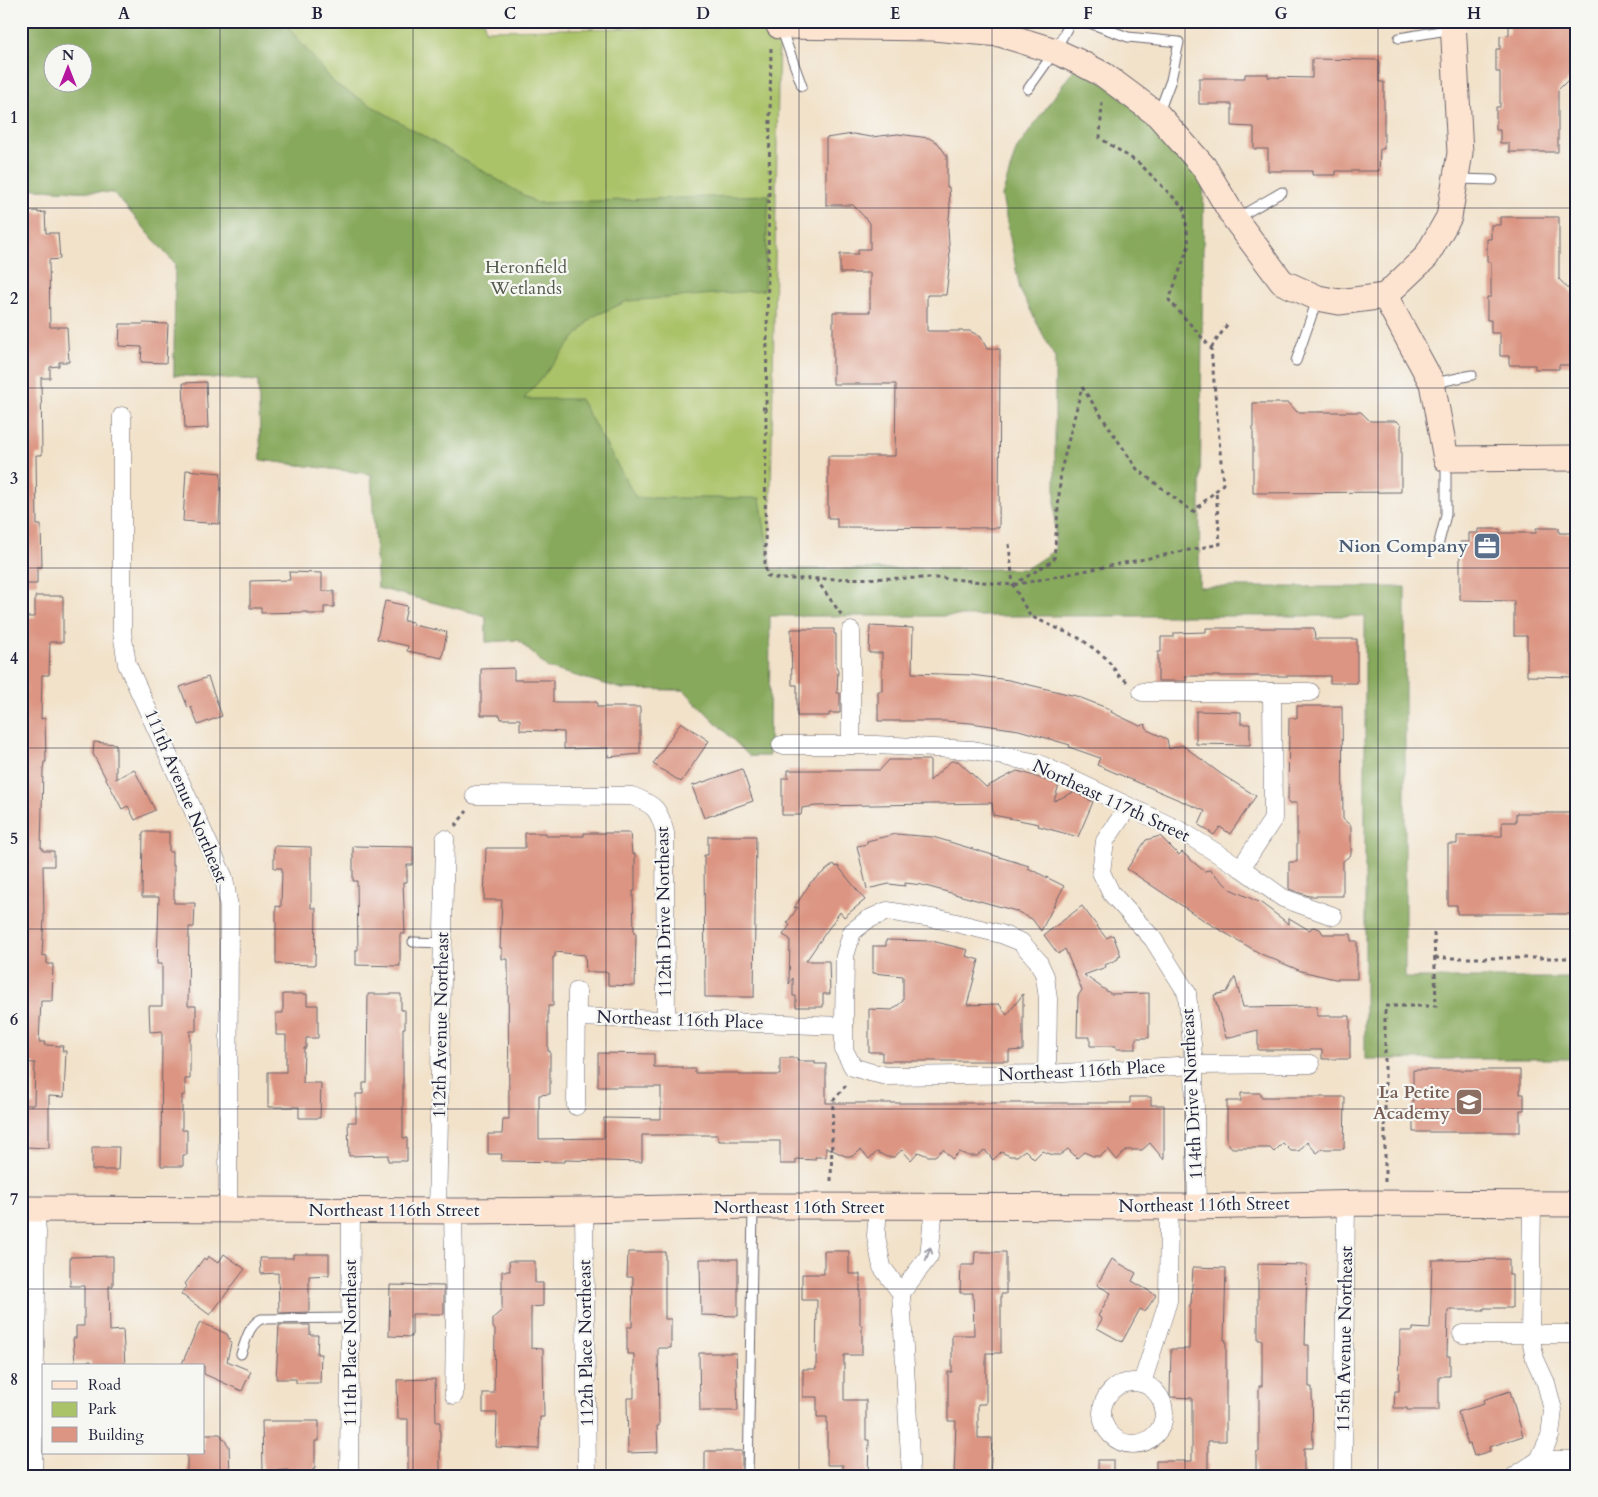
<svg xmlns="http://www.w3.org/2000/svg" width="1598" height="1497" viewBox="0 0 1598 1497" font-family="Cardo,serif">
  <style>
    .green { fill: #aac368; stroke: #667252; fill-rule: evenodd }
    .forest { fill: #87a95c; stroke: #54664c; fill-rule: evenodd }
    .building { fill: #dc9582 }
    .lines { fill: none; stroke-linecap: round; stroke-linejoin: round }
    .lane-casing { stroke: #6b656d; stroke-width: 11 }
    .street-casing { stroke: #6b656d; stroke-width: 19 }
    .secondary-casing { stroke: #6b656d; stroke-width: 27 }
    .path { stroke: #6b656d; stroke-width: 3; stroke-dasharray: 4 4; stroke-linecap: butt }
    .lane { stroke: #fff; stroke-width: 9 }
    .street { stroke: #fff; stroke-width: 18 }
    .secondary { stroke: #fde4d1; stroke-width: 25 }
    .oneway { stroke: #9c9ca7 }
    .grid { fill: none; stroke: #22223b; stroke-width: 1; stroke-opacity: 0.55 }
    .labels { text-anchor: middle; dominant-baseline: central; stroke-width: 4.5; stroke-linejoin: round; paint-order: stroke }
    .park-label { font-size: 18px; fill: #525a4b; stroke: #f6f6f2 }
    .service-label { font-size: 18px; font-weight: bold; fill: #4e5e75; stroke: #f6f6f2; text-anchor: end }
    .street-label { font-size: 18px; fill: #22223b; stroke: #f6f6f2 }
    .education-label { font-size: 18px; font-weight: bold; fill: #785e54; stroke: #f6f6f2; text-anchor: end }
    .neatline { fill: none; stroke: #22223b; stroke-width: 2 }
    .grid-label { font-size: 16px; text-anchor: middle; font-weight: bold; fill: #22223b }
  </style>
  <rect width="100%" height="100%" fill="#f6f6f2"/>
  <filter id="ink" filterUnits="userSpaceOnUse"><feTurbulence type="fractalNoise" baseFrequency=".02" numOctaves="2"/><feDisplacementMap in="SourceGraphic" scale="10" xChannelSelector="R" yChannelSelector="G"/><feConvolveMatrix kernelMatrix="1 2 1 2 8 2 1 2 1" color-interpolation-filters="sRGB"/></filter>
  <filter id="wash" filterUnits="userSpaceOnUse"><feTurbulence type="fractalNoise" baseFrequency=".0096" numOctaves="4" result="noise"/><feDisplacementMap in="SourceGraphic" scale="20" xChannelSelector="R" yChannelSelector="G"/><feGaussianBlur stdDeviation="1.12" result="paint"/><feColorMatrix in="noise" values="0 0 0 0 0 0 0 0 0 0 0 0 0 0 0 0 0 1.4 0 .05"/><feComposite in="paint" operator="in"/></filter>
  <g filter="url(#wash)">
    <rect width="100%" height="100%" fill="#f2e2ca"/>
    <!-- green -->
    <path class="green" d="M21,21H484L485,30L779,26L769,616V756H749L684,690L623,689L548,668L518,640L486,642V616L378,588L371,474L261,460L258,381L174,375L175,264L114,193L21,188ZM52,52H82V82H52Z"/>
    <!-- forest -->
    <path class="forest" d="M21,21H283L335,84L537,203L769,195L764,290L628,301L592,317L524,399H580L636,498H760L771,569H1026L1055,550V358L1020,290L1002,196L1016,150L1079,62L1204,167L1199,587H1405V978H1577V1059H1365V616H770L769,756H749L684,690L623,689L548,668L518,640L486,642V616L378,588L371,474L261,460L258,381L174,375L175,264L114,193L21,188ZM52,52H82V82H52Z"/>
    <g id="blocks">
      <!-- building -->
      <g class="building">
        <path d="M1509,21H1577V71L1558,90V152H1509V143H1500V130H1496V107H1500V72H1496V49H1500V36L1509,35Z"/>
        <path d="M1312,59L1379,60V82H1384V149H1380L1379,171H1336V175H1312V171H1268V149H1254V127L1232,126V104H1199V78H1245V74H1268V77L1312,78Z"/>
        <path d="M853,134L871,137L898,134L929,138L938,143L947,156V187H949L950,208L948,228L950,261L946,295H927V331H970L981,337L987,349H1000L999,528L837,527V518H828V456H895L896,384H833V312H870V273H840V254H858V249H870V223L853,205H826V138Z"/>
        <path d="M38,211V213L45,212L46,233H58L60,259L49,260L50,327H67L69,362H59V366L50,367V378H41L42,455H36L37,525H41L42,567H37V584H21V357L26,356L25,326H23L21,212Z"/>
        <path d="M1500,217H1559V279L1577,298V365H1559V369H1535V365H1509V356H1500V333H1491V320H1487V297H1491V262H1487V239H1491V225H1500Z"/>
        <path d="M143,323L168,324L166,363L141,362L142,347L119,346L120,324H143Z"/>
        <path d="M206,382L208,428L185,429L183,383Z"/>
        <path d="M1253,403H1289L1297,412H1361L1370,421H1397L1401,425V492L1253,493Z"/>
        <path d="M186,470L221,473L219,524L183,521Z"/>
        <path d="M1536,528H1559V533H1577V677L1527,676V636H1514V601L1460,600V542H1469V533H1478V529H1500V533H1536Z"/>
        <path d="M289,572L322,573V591H334V607H324V614H308V612L261,613V608H250V581L290,580Z"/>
        <path d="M35,596H63V642H50L49,675H42L41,719L45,718L46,762H44L43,771L41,848H43V851H54V866H43L44,918L42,955L47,956V964H53L52,1001H41L39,1042H45L44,1045L63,1046L62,1051H66L64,1097L49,1096V1148L24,1147V1105H34L35,1063L21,1062V617H35Z"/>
        <path d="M385,601L407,606L404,621L413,622V625L447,632L442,658L407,651L408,646L377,639Z"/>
        <path d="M870,626L913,628L912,673L971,675L1009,680L1076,696L1112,710L1111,712L1140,726L1145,724L1147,730L1167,739L1169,749L1182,745L1221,774L1256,796L1230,834L1220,827L1214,835L1199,825L1205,811L1097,765L1100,758L1069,747L1070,745L1019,730L971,723L944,721H878V691H882V653H869Z"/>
        <path d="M1206,628H1314L1315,639H1357V683H1330V676H1186V681H1158V652H1161V637H1174V633L1206,632Z"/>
        <path d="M791,629H834V634H836V666L838,670L837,693H840V713H829V716H797V685H792Z"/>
        <path d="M514,668V680H553V702H597V707H640V754L608,757V748L564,749V732L520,730V719H501L500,715H481V669Z"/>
        <path d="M208,677L222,716L198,725L191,707L188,708L180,687Z"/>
        <path d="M1297,706H1342L1343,819L1351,826V855L1343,861V896H1309L1289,889V862H1297V803H1288L1289,718H1297Z"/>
        <path d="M1196,711L1241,712V724H1250V745L1196,744Z"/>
        <path d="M681,722L709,741L681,782L653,764Z"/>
        <path d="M94,742L116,744V779L134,769L155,810L135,820L128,806L122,809L93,754Z"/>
        <path d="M889,760H930V781L951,761H958L986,787L1017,771L1025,773L1059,785L1054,801L1074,792L1093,802L1078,837L1038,826L1039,824L993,815L992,803L816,806L802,808L801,815H782V778H788V770H880Z"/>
        <path d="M742,769L753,801L704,818L692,786Z"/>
        <path d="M1516,813H1577V905H1574V914H1457V905H1448V844H1457V836H1502V822H1516Z"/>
        <path d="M143,832H169V852H172V865H174V903H195L194,927H189L188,1006H196V1031H190V1079H185V1095H182V1130H187V1155H183V1166H161L162,1031L150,1032L149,1006H162V964H157L159,897H142Z"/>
        <path d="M525,833H546V836H584V833H630L632,854H635V891H633L634,933H636L635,986L608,985V972H586L585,955L555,952V957H553V1006H548V1051H550V1094L539,1095V1139L604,1138V1118L661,1119V1087H598V1053L654,1054V1067H683V1069H695V1073H739V1075H780V1058H797V1061H815V1064H826V1103H1130V1097H1151V1105H1164V1160L1150,1143L1142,1150H1126L1117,1160L1108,1149L1101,1156H1093L1084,1152L1077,1158L1068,1149L1060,1155H1053L1042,1151L1034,1159L1025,1150L1017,1156H1010L1001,1152L993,1160L985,1150L977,1156H969L959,1152L952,1159L943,1149L935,1156H928L918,1152L911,1160L902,1150L894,1157H887L877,1152L869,1159L861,1150L853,1156H845L826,1147V1157H815V1160L796,1159V1164H780V1141H719L718,1135H642V1162L565,1160V1162L501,1161L502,1154H488V1134H502L503,1119H509L508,959H502V948H500L502,900H484L486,848H525Z"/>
        <path d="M896,834L933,837L1029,866L1028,868L1064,886L1041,931L1032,919L1016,911L922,885L905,883V886L889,884L867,889L857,846L867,844V841Z"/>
        <path d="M708,836H756L754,997H705L704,855H708Z"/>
        <path d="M1160,836L1179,855L1182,852L1204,871L1210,870L1230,889L1261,903L1289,924V918L1309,930L1313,927L1320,929L1323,934H1351V941H1357V979H1335L1301,971L1261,954L1205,921L1127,869L1146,840Z"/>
        <path d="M274,846L311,847V908H316L315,965L276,964V906L281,907L282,868H274Z"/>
        <path d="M353,846L413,847V865H407V882H403L405,934H400V966L356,965V950H358L357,881H353Z"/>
        <path d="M834,864L836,867L838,866L865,900L844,917L840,912L806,961H829L830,994H823V1007H796V996H793V978L789,984L790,939L783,935L790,925L787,923L798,907L794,908L811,882Z"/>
        <path d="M1082,906L1106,938L1113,935L1121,956L1118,957V959L1105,965L1106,967L1084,975L1111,994L1149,993V1038H1136V1049H1116V1046H1090V1037H1077L1078,996L1082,990L1065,949L1058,954L1044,935Z"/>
        <path d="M886,940L932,941L968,950L966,956L979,960L967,1005L999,1004L1007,1015L1023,994V1050L1009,1051V1061H882V1052H869V1009L892,1010L903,1001V976L873,973V946H886Z"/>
        <path d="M1235,977L1243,1007L1317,1006V1016H1350V1059H1322V1050H1258V1030L1226,1038L1214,995L1227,992Z"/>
        <path d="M283,994H307V1005H318V1038H306V1048H304L303,1083H321L320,1118H299V1107H268V1072H286V1035H276V1013H283Z"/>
        <path d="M368,994H401V1010H405V1028H403V1138H407V1161H388V1155L349,1156L348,1122H356V1094H363V1083H367Z"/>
        <path d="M1413,1070H1520V1094H1524V1110H1520V1132H1413Z"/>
        <path d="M1241,1093H1261V1097H1345L1344,1149H1322L1317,1153L1307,1142L1299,1151H1291L1283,1143L1274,1152L1270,1148H1232L1227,1142V1101H1241Z"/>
        <path d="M92,1147H119L118,1170H92Z"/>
        <path d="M824,1251H849V1274H860V1325H862V1355H844V1400H866V1440H869L868,1476H843V1465H827V1417H817V1397H803V1369H816L817,1300H802V1274H824Z"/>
        <path d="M628,1252H665V1319H671V1348H658L659,1426H657L658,1452L628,1453L627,1398H634V1354H627V1327H632L633,1277H627Z"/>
        <path d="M975,1252H1006V1294H1001V1353H986V1404H978V1438H992L990,1476H954L956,1421H948V1372H952V1335H974L973,1293H960L961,1265H974Z"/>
        <path d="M224,1254L245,1269L210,1315L181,1294L187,1286L185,1284L204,1258L206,1260L208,1256L218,1263Z"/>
        <path d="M293,1254H329V1275L309,1276V1312L279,1313L278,1273L261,1274L260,1258H293Z"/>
        <path d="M113,1256V1286H109L110,1331L123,1330L125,1366H91V1361L75,1362L73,1338H76V1326H84V1286H70V1257Z"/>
        <path d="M700,1259H738V1316L701,1315Z"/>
        <path d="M1112,1259L1136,1273L1132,1281L1156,1295L1145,1312L1140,1309L1122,1342L1097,1328L1102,1319L1098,1316L1111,1293L1097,1285Z"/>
        <path d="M1509,1259V1275H1512V1308H1484V1310H1448L1447,1356H1450V1376H1439V1410H1407V1408H1394L1395,1391H1399L1400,1331H1413V1328L1430,1329L1432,1260Z"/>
        <path d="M509,1261H535V1283H543V1306L531,1307V1348L543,1349L544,1417H540L539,1449L496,1447L497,1413H483V1393H494L495,1330L493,1327V1318L502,1310V1271H510Z"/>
        <path d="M1258,1264L1307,1265L1305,1345H1309V1387H1312L1313,1448H1304V1476H1256V1452H1259V1386H1262V1340H1258Z"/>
        <path d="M1193,1267L1226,1268L1224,1340H1226V1441H1208V1476H1156V1461H1192V1398L1170,1397L1171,1349H1189L1190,1304H1191Z"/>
        <path d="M390,1285L444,1286V1314H412V1337L389,1336Z"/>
        <path d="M200,1322L227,1334L231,1343L227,1361L251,1371L242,1391L204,1374V1366H181Z"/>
        <path d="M279,1325H310V1335H318L317,1354H321L320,1383H296V1379H276Z"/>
        <path d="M699,1353H736L738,1411H700Z"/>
        <path d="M435,1379L436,1422H440V1476H408V1419H398L397,1380Z"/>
        <path d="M1510,1391L1523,1436L1489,1447L1490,1451L1474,1456L1470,1444L1468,1445L1458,1412L1484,1404L1483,1400Z"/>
        <path d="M262,1421H319V1441H315V1469H313V1476H289V1470L263,1471Z"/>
        <path d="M204,1434H220L229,1446L230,1476H187V1453H204Z"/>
        <path d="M705,1451H742V1476L705,1475Z"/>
        <rect x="1098" y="1460" width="15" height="16"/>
      </g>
    </g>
  </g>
  <g filter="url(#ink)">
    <use href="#blocks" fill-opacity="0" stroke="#6b656d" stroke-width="1"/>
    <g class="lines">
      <!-- lane casing -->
      <g class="lane-casing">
        <g id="lane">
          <path d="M1084,21L1128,37L1179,42L1171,80L1159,112"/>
          <path d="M781,28L802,86"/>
          <path d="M1399,38L1453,29"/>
          <path d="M1028,89L1055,51L1071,21"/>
          <path d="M1458,179L1493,180"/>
          <path d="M1237,218L1282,192"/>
          <path d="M1296,361L1317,300"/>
          <path d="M1435,383L1472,375"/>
          <path d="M1438,546L1446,515V460"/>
          <path d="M413,942L443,943"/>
          <path d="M241,1354C246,1341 248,1326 261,1319L351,1318"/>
          <path d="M748,1476L753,1209"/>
        </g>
      </g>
      <!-- street casing -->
      <g class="street-casing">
        <g id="street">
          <path d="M122,416V632L127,664L224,878L229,907L228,1211"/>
          <path d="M1142,692H1310"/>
          <path d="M781,745H876L973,750L1037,763L1183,832L1241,868L1283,898L1333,916"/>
          <path d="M851,745V631"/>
          <path d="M475,795L632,796C655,805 659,809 665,833L666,1019"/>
          <path d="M1128,807L1105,841L1101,872L1111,893L1153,939L1187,993L1194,1065L1197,1207"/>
          <path d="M1241,868L1273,819L1272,692"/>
          <path d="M577,1017L844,1026"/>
          <path d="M1047,1074L1048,999L1045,976L1038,961L1021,942L1001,934L944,920L887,911L867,920L852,932L845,956L844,1026V1050L853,1067L869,1072L887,1076L1047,1074L1194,1065L1311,1064"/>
          <path d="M576,1106L577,991"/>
          <path d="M878,1206L876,1236L882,1267L901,1293L911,1476"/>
          <path d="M584,1210L587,1476"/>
          <path d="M437,1211L445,839"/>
          <path d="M453,1211L455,1319L454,1395"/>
          <path d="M901,1293L929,1256L934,1207"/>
          <path d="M1462,1334H1577"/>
          <circle cx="1133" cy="1413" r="31"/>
          <path d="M1142,1383L1168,1301L1169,1206"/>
          <path d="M1539,1460H1577"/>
          <path d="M33,1476L37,1232L35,1209"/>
          <path d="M349,1476L351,1211"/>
          <path d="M1343,1476L1346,1203"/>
          <path d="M1515,1476L1539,1460L1550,1436L1553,1410L1546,1383L1535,1359L1530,1335L1532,1204"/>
        </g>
      </g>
      <!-- secondary casing -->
      <g class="secondary-casing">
        <g id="secondary">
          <path d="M778,21L779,26L933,28L1000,34L1055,51L1079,62L1104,75L1158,115L1204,167L1235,219L1282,282L1318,298L1339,302L1385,296"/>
          <path d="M1385,296L1432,383L1446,459L1577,458"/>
          <path d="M1385,296L1426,257L1449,217L1460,153L1453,21"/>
          <path d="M21,1209L460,1211L584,1210L753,1206L1197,1207L1366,1203L1577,1204"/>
        </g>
      </g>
      <!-- path -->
      <g class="path">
        <path d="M1211,348L1229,322"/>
        <path d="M762,408H766L771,45"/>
        <path d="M766,408L765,565L767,576L779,579L942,578L1013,585L1220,544L1216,491"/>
        <path d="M1009,544L1013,585L1030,616L1081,639L1106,658L1120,677L1128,682"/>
        <path d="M816,579L843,617"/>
        <path d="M1013,585L1054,560L1061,470L1082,387L1137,469L1193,512L1223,484L1211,348L1169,300L1189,245L1184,208L1140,164L1100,138L1102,102"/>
        <path d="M455,826L467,811"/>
        <path d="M1435,958H1577"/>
        <path d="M831,1181L833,1101L847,1084"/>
        <path d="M1385,1182V1006H1436L1434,932"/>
      </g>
      <!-- lane -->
      <use href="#lane" class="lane"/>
      <!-- street -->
      <use href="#street" class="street"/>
      <!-- secondary -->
      <use href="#secondary" class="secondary"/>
    </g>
    <!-- one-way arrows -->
    <defs><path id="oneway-shaft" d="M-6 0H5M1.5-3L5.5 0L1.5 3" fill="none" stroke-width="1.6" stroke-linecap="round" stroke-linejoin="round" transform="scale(1.25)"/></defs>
    <use class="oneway" href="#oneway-shaft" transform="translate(928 1254) rotate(-71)"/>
  </g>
  <!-- grid -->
  <path class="grid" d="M220,21V1476M413,21V1476M606,21V1476M799,21V1476M992,21V1476M1185,21V1476M1378,21V1476M21,208H1577M21,388H1577M21,568H1577M21,748H1577M21,929H1577M21,1109H1577M21,1289H1577"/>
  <!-- icons -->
  <defs>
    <g id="office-square" transform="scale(1.4375)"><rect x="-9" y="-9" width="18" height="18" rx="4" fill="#5c6f8a" stroke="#f6f6f2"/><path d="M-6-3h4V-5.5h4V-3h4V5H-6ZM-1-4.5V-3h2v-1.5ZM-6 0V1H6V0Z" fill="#fff"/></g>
    <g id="school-square" transform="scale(1.4375)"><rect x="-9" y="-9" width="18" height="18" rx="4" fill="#8d6e63" stroke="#f6f6f2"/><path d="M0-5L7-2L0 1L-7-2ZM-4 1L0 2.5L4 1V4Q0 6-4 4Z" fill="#fff"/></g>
  </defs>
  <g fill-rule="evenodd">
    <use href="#office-square" x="1487" y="546"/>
    <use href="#school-square" x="1469" y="1102"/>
  </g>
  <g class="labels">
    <!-- park labels -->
    <g class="park-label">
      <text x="526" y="267">Heronfield<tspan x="526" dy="21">Wetlands</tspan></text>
    </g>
    <!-- service labels -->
    <g class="service-label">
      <text x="1468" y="546">Nion Company</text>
    </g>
    <!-- street labels -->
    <g class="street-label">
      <text transform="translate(186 796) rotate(67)">111th Avenue Northeast</text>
      <text transform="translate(1111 801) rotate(25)">Northeast 117th Street</text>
      <text transform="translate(664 912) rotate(-91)">112th Drive Northeast</text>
      <text transform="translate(680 1020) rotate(2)">Northeast 116th Place</text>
      <text transform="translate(441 1025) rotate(-89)">112th Avenue Northeast</text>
      <text transform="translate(1082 1071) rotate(-3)">Northeast 116th Place</text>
      <text transform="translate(1192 1094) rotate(-93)">114th Drive Northeast</text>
      <text transform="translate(1204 1205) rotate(-1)">Northeast 116th Street</text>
      <text x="799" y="1207">Northeast 116th Street</text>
      <text x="394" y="1210">Northeast 116th Street</text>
      <text transform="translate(1345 1339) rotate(-89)">115th Avenue Northeast</text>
      <text transform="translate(350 1343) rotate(-90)">111th Place Northeast</text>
      <text transform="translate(586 1343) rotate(-91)">112th Place Northeast</text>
    </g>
    <!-- education labels -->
    <g class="education-label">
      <text x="1450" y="1092">La Petite<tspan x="1450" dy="21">Academy</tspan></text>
    </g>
  </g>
  <!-- margin -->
  <rect width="1598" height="1497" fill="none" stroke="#f6f6f2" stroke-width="55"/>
  <!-- legend -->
  <rect x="42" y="1364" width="162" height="90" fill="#f6f6f2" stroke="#a1a1a9"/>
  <rect x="52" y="1381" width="25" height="8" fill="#fde4d1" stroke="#a1a1a9"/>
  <text x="88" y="1390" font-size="15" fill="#22223b">Road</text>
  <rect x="52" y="1402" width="25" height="15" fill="#aac368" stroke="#a1a1a9"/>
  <text x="88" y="1414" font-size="15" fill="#22223b">Park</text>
  <rect x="52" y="1427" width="25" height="15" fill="#dc9582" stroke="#a1a1a9"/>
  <text x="88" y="1440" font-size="15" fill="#22223b">Building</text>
  <!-- north arrow -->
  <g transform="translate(68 68)"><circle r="24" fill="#f6f6f2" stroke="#a1a1a9"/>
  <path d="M0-4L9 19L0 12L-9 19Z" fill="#b5179e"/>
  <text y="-8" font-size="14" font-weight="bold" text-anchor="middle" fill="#22223b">N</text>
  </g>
  <rect x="28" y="28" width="1542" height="1442" class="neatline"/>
  <g class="grid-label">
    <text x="124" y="19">A</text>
    <text x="317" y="19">B</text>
    <text x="510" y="19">C</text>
    <text x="703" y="19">D</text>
    <text x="895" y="19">E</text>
    <text x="1088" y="19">F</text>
    <text x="1281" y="19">G</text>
    <text x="1474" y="19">H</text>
    <text x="14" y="123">1</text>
    <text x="14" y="304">2</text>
    <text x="14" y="484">3</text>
    <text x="14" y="664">4</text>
    <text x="14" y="844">5</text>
    <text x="14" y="1025">6</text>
    <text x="14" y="1205">7</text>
    <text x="14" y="1385">8</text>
  </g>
</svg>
